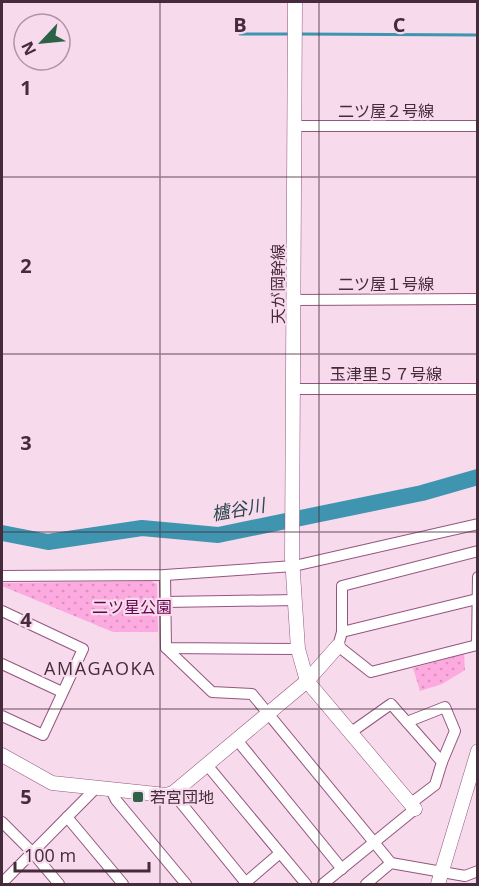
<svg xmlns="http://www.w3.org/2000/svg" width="479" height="886" viewBox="0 0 479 886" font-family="'Open Sans','Noto Sans JP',sans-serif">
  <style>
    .park { fill: url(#park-dots) }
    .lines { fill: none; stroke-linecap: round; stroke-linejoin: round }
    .stream { stroke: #3f95af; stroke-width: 3 }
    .river { stroke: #3f95af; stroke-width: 16 }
    .street-casing { stroke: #94567f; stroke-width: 12 }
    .secondary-casing { stroke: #94567f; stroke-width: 15 }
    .street { stroke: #fff; stroke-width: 10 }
    .secondary { stroke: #fff; stroke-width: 14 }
    .grid { fill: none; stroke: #462b3c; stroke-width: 1.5; stroke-opacity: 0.55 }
    .poi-dot { fill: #2c6248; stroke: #f7daec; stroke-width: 2 }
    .labels { text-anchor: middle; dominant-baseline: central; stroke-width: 4.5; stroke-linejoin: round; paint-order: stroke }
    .street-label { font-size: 16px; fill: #462b3c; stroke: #f7daec }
    .park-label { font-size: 16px; fill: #65044e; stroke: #f7daec }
    .poi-label { font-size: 16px; fill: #462b3c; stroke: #f7daec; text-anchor: start }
    .water-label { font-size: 18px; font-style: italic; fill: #2b464f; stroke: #f7daec }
    .neighbourhood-label { font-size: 18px; letter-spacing: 1.5px; fill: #462b3c; stroke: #f7daec }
    .grid-label { font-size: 20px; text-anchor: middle; font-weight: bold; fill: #462b3c; stroke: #f7daec; stroke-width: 4.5; stroke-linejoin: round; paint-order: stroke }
  </style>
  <defs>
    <pattern id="park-dots" width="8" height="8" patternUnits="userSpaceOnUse" patternTransform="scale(1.5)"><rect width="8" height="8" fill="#fcaadf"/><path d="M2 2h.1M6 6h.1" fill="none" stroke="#d992c0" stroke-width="1.8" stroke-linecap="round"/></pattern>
  </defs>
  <rect width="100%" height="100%" fill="#f7daec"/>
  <!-- park -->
  <g class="park">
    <path d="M151,581L157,584L158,632H113L2,586V583Z"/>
    <path d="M464,654L465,670L442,684L420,691L413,668Z"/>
  </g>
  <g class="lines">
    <!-- stream -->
    <g class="stream">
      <path d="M240,34H292"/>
      <path d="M299,34L478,35"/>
    </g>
    <!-- river -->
    <path class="river" d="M2,533L48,542L142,528L218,535L422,493L478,477"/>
    <!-- street casing -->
    <g class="street-casing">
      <g id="street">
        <path d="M295,126H478"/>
        <path d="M294,300L478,299"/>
        <path d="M294,389H478"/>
        <path d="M478,551L342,586V632L338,646L371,672L477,645L478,577"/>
        <path d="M165,575L166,648L298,649"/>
        <path d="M2,576L165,575L294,566L478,524"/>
        <path d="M165,602L296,600"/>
        <path d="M2,611L83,649L43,735L2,716"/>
        <path d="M342,632L477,599"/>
        <path d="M166,648L212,692L252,694L391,863"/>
        <path d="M2,664L62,692"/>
        <path d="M407,722L445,707L455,731L442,762"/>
        <path d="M350,733L391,704L442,762L435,785L410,804"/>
        <path d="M237,740L342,869"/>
        <path d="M207,765L306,884"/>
        <path d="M111,790L116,800L186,884"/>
        <path d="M173,793L246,883"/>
        <path d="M67,817L123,884"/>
        <path d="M2,822L32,852L59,884"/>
        <path d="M2,883L96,788"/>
        <path d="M244,884L280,853"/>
        <path d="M323,884L415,809"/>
        <path d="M366,884L391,863L465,876L478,871"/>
      </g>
    </g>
    <!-- secondary casing -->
    <g class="secondary-casing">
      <g id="secondary">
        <path d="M295,2L292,558L298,649L307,681L415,809"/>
        <path d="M2,755L52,783L166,795L173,793L307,681L338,646"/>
        <path d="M438,884L478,751"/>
      </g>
    </g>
    <!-- street -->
    <use href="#street" class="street"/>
    <!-- secondary -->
    <use href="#secondary" class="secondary"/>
  </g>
  <!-- grid -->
  <path class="grid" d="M160,2V884M319,2V884M2,177H478M2,354H478M2,532H478M2,709H478"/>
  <!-- markers -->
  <rect class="poi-dot" x="132" y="791" width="12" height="12" rx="3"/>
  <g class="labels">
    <!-- street labels -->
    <g class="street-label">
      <text x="386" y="111">二ツ屋２号線</text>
      <text transform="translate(278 284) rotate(-90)">天が岡幹線</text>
      <text x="386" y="284">二ツ屋１号線</text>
      <text x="386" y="374">玉津里５７号線</text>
    </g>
    <!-- park labels -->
    <g class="park-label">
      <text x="132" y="607">二ツ星公園</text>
    </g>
    <!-- poi labels -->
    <g class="poi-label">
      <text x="150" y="797">若宮団地</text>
    </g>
    <!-- water labels -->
    <g class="water-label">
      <text transform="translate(238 509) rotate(-10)">櫨谷川</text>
    </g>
    <!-- neighbourhood labels -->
    <g class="neighbourhood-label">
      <text x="100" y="668">AMAGAOKA</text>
    </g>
  </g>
  <g class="grid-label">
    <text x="240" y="32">B</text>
    <text x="399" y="32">C</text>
    <text x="26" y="95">1</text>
    <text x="26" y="273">2</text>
    <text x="26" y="450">3</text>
    <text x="26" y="627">4</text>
    <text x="26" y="804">5</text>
  </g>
  <!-- border -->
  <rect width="479" height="886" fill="none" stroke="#462b3c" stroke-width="6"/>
  <!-- north arrow -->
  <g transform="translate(42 42) rotate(244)"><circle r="28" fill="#f7daec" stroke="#b094a6" stroke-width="1.5"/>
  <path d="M0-4.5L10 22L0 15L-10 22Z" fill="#2c6248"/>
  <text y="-9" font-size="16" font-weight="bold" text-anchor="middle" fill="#462b3c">N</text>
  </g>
  <!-- scale -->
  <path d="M15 862v9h134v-9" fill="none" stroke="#462b3c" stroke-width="3"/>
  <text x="24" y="862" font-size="18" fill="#462b3c" stroke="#f7daec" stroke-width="4.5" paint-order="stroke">100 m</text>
</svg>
